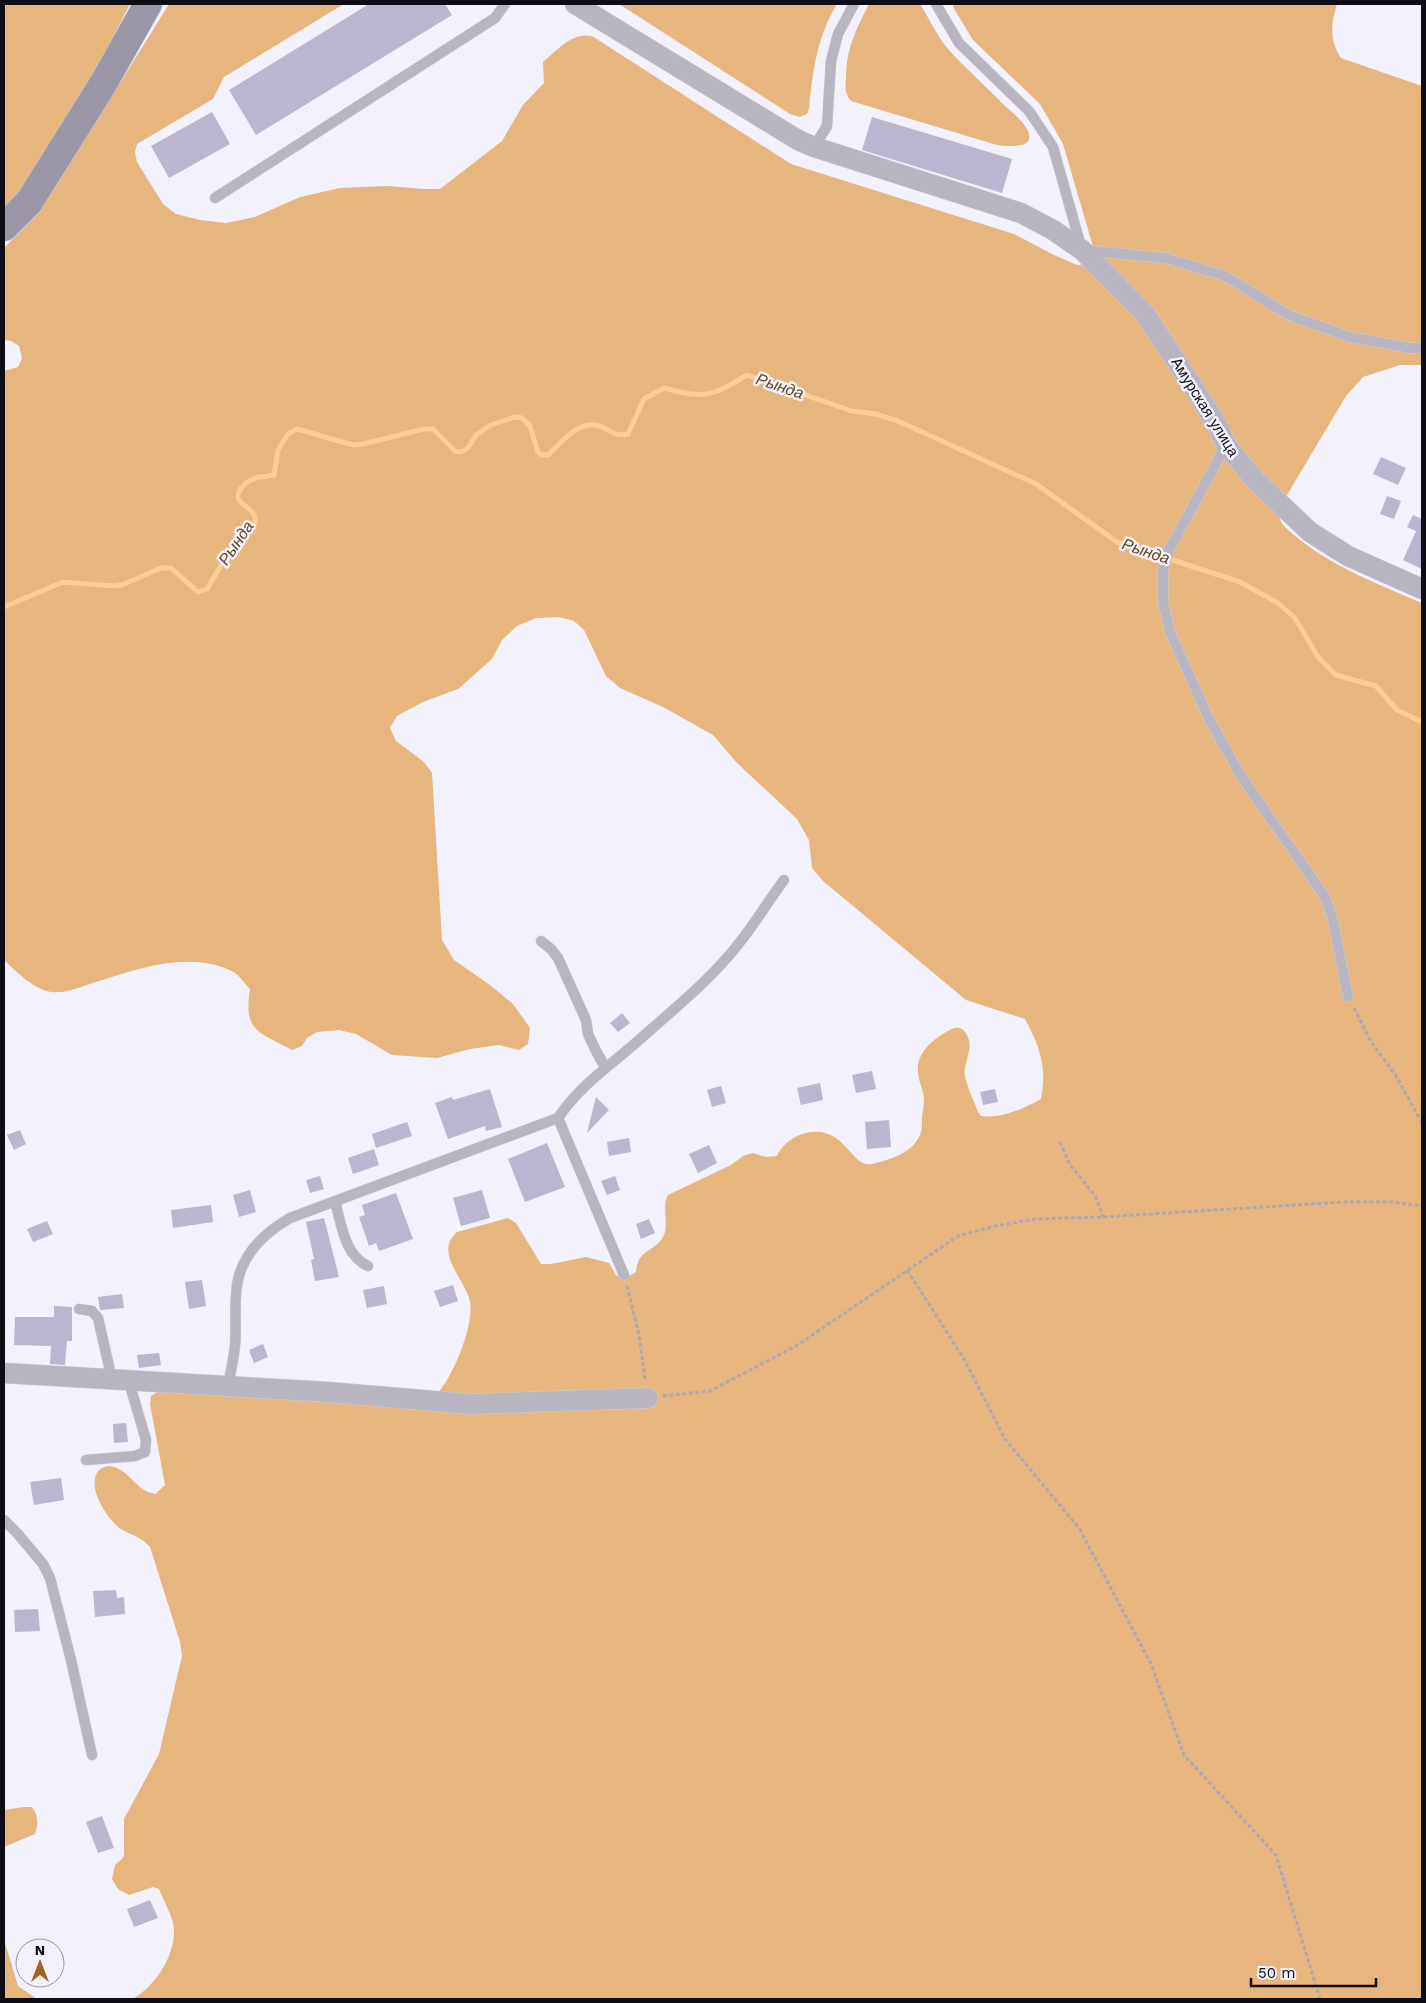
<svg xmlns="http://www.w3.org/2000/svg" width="1426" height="2003" viewBox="0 0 1426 2003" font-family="'Work Sans',sans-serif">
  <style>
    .forest { fill: #e7b67f }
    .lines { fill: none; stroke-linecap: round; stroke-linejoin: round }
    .stream { stroke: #fecc95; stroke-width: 5 }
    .building { fill: #bbb5d0 }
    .lane-casing { stroke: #ceccd7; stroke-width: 11 }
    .street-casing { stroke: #ceccd7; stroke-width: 21 }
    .secondary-casing { stroke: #ceccd7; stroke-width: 29 }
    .path { stroke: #a9a7b1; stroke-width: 3; stroke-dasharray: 4 2.5; stroke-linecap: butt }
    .lane { stroke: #b8b5c1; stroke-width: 10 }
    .street { stroke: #b8b5c1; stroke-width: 20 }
    .secondary { stroke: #9b97a8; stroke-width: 28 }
    .labels { text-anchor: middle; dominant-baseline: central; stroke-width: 5; stroke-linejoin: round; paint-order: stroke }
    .street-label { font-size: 15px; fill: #0e0c14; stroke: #f3f1fc }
    .water-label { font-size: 16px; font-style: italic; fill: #644319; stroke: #f3f1fc }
  </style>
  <rect width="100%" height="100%" fill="#f3f1fc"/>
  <!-- forest -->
  <g class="forest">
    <path d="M4,4H130L93,76L20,194L4,210Z"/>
    <path d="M169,4H344L224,77L213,99L137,144L135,152L137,162L163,204L176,214L200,220L226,223L255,217L300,197L340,188L387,186L425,189H440L502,141L523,105L544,83L543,62C558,50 571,32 592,36L791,164L1014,234L1052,254L1077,265L1085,264L1094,250L1063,144L1040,104L973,40L953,7L954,4H1337C1331,24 1329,40 1341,58L1422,86V365H1400L1363,377L1346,396L1284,500C1281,507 1278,514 1281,522C1284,527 1290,531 1294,535C1332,567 1378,584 1422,603V1999H133C156,1985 175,1956 174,1929C174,1919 163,1899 159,1889L153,1887L129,1895L118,1889L112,1879L115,1865L123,1858L124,1854V1819L159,1754L182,1656L180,1642L150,1547C139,1535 129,1535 118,1527C106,1516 88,1489 97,1473C100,1467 108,1465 114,1467C131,1472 135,1490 155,1494L165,1485L150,1404L151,1396L157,1392H166L418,1403C425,1399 436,1395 441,1389C455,1371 474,1324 470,1302C466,1279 433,1254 457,1232L508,1218L516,1223L541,1264H551L586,1257L609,1263L616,1275L624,1279L636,1272C638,1248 654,1253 663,1237C670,1224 661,1207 668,1195L731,1165L743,1156L753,1153L766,1157L777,1156C781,1146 791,1138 802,1134C845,1121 850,1169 872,1164C892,1159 914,1153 921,1132C922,1127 922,1121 922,1117C923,1111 924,1104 924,1098C923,1089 918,1080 918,1072C916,1053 933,1039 948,1031C953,1028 960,1025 965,1032C976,1047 963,1060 965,1076C967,1088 974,1100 978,1112L981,1116C1001,1119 1023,1109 1041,1099C1047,1066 1040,1047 1025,1019L966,1000L823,881L812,868L809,840L797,819L737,763L713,735L663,707L620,688L606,676L584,630L574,621L559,617L536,618L517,626L502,640L492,659L458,689L423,702L397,716L390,728L396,741L424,762L432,773L442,940L454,960L490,985L513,1004L530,1028L528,1044L519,1050L499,1045L470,1049L437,1058L392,1055L356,1034L339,1030L317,1032L307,1038L302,1046L292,1050C259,1032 243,1032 250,989C245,984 240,976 234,972C190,950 140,968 96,982C83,986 66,994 51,992C33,989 17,972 4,960V371L18,367L22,358L19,346L11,341L4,340V248L41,210Z"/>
    <path d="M619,4H837C817,37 813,70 809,108L807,114L800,117L790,114Z"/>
    <path d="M869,4H920C929,18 937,36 948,49C966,69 987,87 1005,106C1013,113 1024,122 1028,131C1036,150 1006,146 997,145L851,101C845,94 845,87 846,78C846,50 856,29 869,4Z"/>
    <path d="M24,1807H32C39,1816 38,1825 35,1834L4,1847V1810Z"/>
    <path d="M4,1939L18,1986L37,1999H4Z"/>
  </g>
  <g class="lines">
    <!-- stream -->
    <path class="stream" d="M4,607L63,582L113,586L122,585L161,568H171L198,592L207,589L239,535L255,522C257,510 244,508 239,500C237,497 238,495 239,492C246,477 261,477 274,475L278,450L288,434L297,429L353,445L363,444L424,429H433L455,451L461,452L468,448L476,435L491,425L515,417L522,418L530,426L538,452L542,455H548C563,442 579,417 602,427C612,432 616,437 628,434L644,399L664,388C705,399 711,397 747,375L852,411L876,414L898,421L1036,484L1117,542L1240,582L1278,603L1295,618L1318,657L1336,675L1376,686L1397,710L1422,722"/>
  </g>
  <!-- building -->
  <g class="building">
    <path d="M369,4H445L452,15L256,135L229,90Z"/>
    <path d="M212,112L230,144L169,178L151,146Z"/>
    <path d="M872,117L1012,159L1002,193L862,150Z"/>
    <path d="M1381,457L1406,468L1398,485L1373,474Z"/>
    <path d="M1387,496L1401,501L1394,519L1380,514Z"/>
    <path d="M1413,515L1422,519V569L1403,560L1416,531L1407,527Z"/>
    <path d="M622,1013L630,1023L618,1032L610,1023Z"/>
    <path d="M872,1071L876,1089L856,1093L852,1075Z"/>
    <path d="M820,1083L823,1100L801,1105L797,1088Z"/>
    <path d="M721,1086L726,1103L712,1107L707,1090Z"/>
    <path d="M490,1089L502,1127L486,1131L485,1126L448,1139L435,1103L452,1097L453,1100Z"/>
    <path d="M995,1089L998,1102L983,1105L980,1092Z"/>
    <path d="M596,1097L609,1110L587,1133Z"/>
    <path d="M889,1120L891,1147L867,1149L865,1122Z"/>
    <path d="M407,1122L412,1136L376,1148L372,1134Z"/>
    <path d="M20,1130L26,1144L14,1150L7,1135Z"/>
    <path d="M629,1138L631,1152L609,1156L607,1142Z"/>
    <path d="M547,1143L565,1187L525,1202L508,1159Z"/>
    <path d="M709,1145L717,1163L698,1173L689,1154Z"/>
    <path d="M374,1149L379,1165L353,1174L348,1158Z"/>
    <path d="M320,1176L324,1189L310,1193L306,1180Z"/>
    <path d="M615,1176L620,1190L607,1195L601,1181Z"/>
    <path d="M250,1190L256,1212L239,1217L233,1195Z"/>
    <path d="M482,1190L490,1218L461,1226L453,1198Z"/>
    <path d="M396,1193L413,1239L379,1251L376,1243L369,1246L359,1217L365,1215L362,1205Z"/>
    <path d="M211,1205L213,1222L173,1228L171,1210Z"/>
    <path d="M324,1218L339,1277L315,1281L311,1260L314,1259L306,1222Z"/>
    <path d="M649,1219L655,1233L641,1239L636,1224Z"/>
    <path d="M47,1221L53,1234L33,1242L27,1229Z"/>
    <path d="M202,1280L206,1306L189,1309L185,1282Z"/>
    <path d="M453,1285L458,1301L440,1307L434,1291Z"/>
    <path d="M384,1286L387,1304L367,1308L363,1290Z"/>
    <path d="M122,1294L124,1308L100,1310L98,1297Z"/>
    <path d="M54,1306L72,1307V1341H67L65,1365L50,1364L51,1346L14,1345L15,1317H54Z"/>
    <path d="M263,1344L268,1357L254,1363L249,1350Z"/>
    <path d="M159,1353L161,1365L139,1368L137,1355Z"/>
    <path d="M126,1423L128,1442L114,1443L113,1424Z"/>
    <path d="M61,1478L64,1500L34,1505L30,1482Z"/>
    <path d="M116,1590L117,1598L124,1597L125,1614L95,1617L93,1591Z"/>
    <path d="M38,1609L40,1631L15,1632L14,1610Z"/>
    <path d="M102,1816L114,1848L98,1853L86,1822Z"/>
    <path d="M150,1900L158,1918L134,1927L127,1909Z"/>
  </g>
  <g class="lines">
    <!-- lane casing -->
    <g class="lane-casing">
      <g id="lane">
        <path d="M936,4L959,43L1029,111L1053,147L1082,250L1165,258L1225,276L1289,315L1350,337L1411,348H1422"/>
        <path d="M814,147L827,126L831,61L838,34L854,4"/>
        <path d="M215,198L495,18L505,4"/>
        <path d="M1226,445L1169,550L1163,570V601L1170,632L1209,719L1241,776L1325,897L1332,916L1348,997"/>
        <path d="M541,941L551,949L558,958L586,1020L588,1034L596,1051L605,1067"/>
        <path d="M558,1118L624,1275"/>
        <path d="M335,1202C342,1225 344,1255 368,1266"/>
        <path d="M79,1309L92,1311L98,1318L112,1380"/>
        <path d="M228,1387C230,1373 234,1359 235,1345C237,1324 233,1301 238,1280C244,1252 266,1232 290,1218L558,1118C583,1081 616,1062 648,1032C680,1004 714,976 740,942C756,922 769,900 784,880"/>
        <path d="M86,1460L135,1456L145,1452L146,1440L129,1382"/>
        <path d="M4,1520L17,1533L43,1564L50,1578L71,1660L92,1755"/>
      </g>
    </g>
    <!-- street casing -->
    <g class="street-casing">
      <g id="street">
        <path d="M575,4L798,140L814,147L1021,213L1053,230L1082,250L1145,314L1194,388L1217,425L1226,445L1256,481L1310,532L1348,556L1422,589"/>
        <path d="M4,1373L328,1392L470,1404L648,1398"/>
      </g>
    </g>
    <!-- secondary casing -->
    <g class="secondary-casing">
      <path id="secondary" d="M4,227L29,202L103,84L148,4"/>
    </g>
    <!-- path -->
    <g class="path">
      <path d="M1354,1008L1371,1042L1395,1074L1422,1123"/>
      <path d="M1060,1142L1070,1165L1096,1197L1103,1217"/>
      <path d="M907,1270L964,1359L1005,1439L1079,1528L1151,1664L1184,1755L1276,1855L1320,1999"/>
      <path d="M627,1286L639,1335L645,1380"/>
      <path d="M663,1396L710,1391L796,1346L958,1236L995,1226L1035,1219L1103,1217L1343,1202H1392L1422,1206"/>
    </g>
    <!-- lane -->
    <use href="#lane" class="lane"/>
    <!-- street -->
    <use href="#street" class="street"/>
    <!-- secondary -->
    <use href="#secondary" class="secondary"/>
  </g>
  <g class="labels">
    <!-- street labels -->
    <g class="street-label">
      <text transform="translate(1205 407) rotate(58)">Амурская улица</text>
    </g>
    <!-- water labels -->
    <g class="water-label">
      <text transform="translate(780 386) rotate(19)">Рында</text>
      <text transform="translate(236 543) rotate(-56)">Рында</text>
      <text transform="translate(1146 551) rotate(19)">Рында</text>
    </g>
  </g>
  <!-- border -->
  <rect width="1426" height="2003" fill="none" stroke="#0e0c14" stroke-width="10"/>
  <!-- north arrow -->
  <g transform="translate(40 1963)"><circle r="24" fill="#f3f1fc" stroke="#97959f"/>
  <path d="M0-4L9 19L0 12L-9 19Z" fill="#9c671f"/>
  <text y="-8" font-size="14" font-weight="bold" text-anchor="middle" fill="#0e0c14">N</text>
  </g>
  <!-- scale -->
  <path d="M1251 1978v8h125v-8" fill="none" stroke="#0e0c14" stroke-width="2.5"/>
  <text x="1258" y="1978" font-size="15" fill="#0e0c14" stroke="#f3f1fc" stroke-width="4" paint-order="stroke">50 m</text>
</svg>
